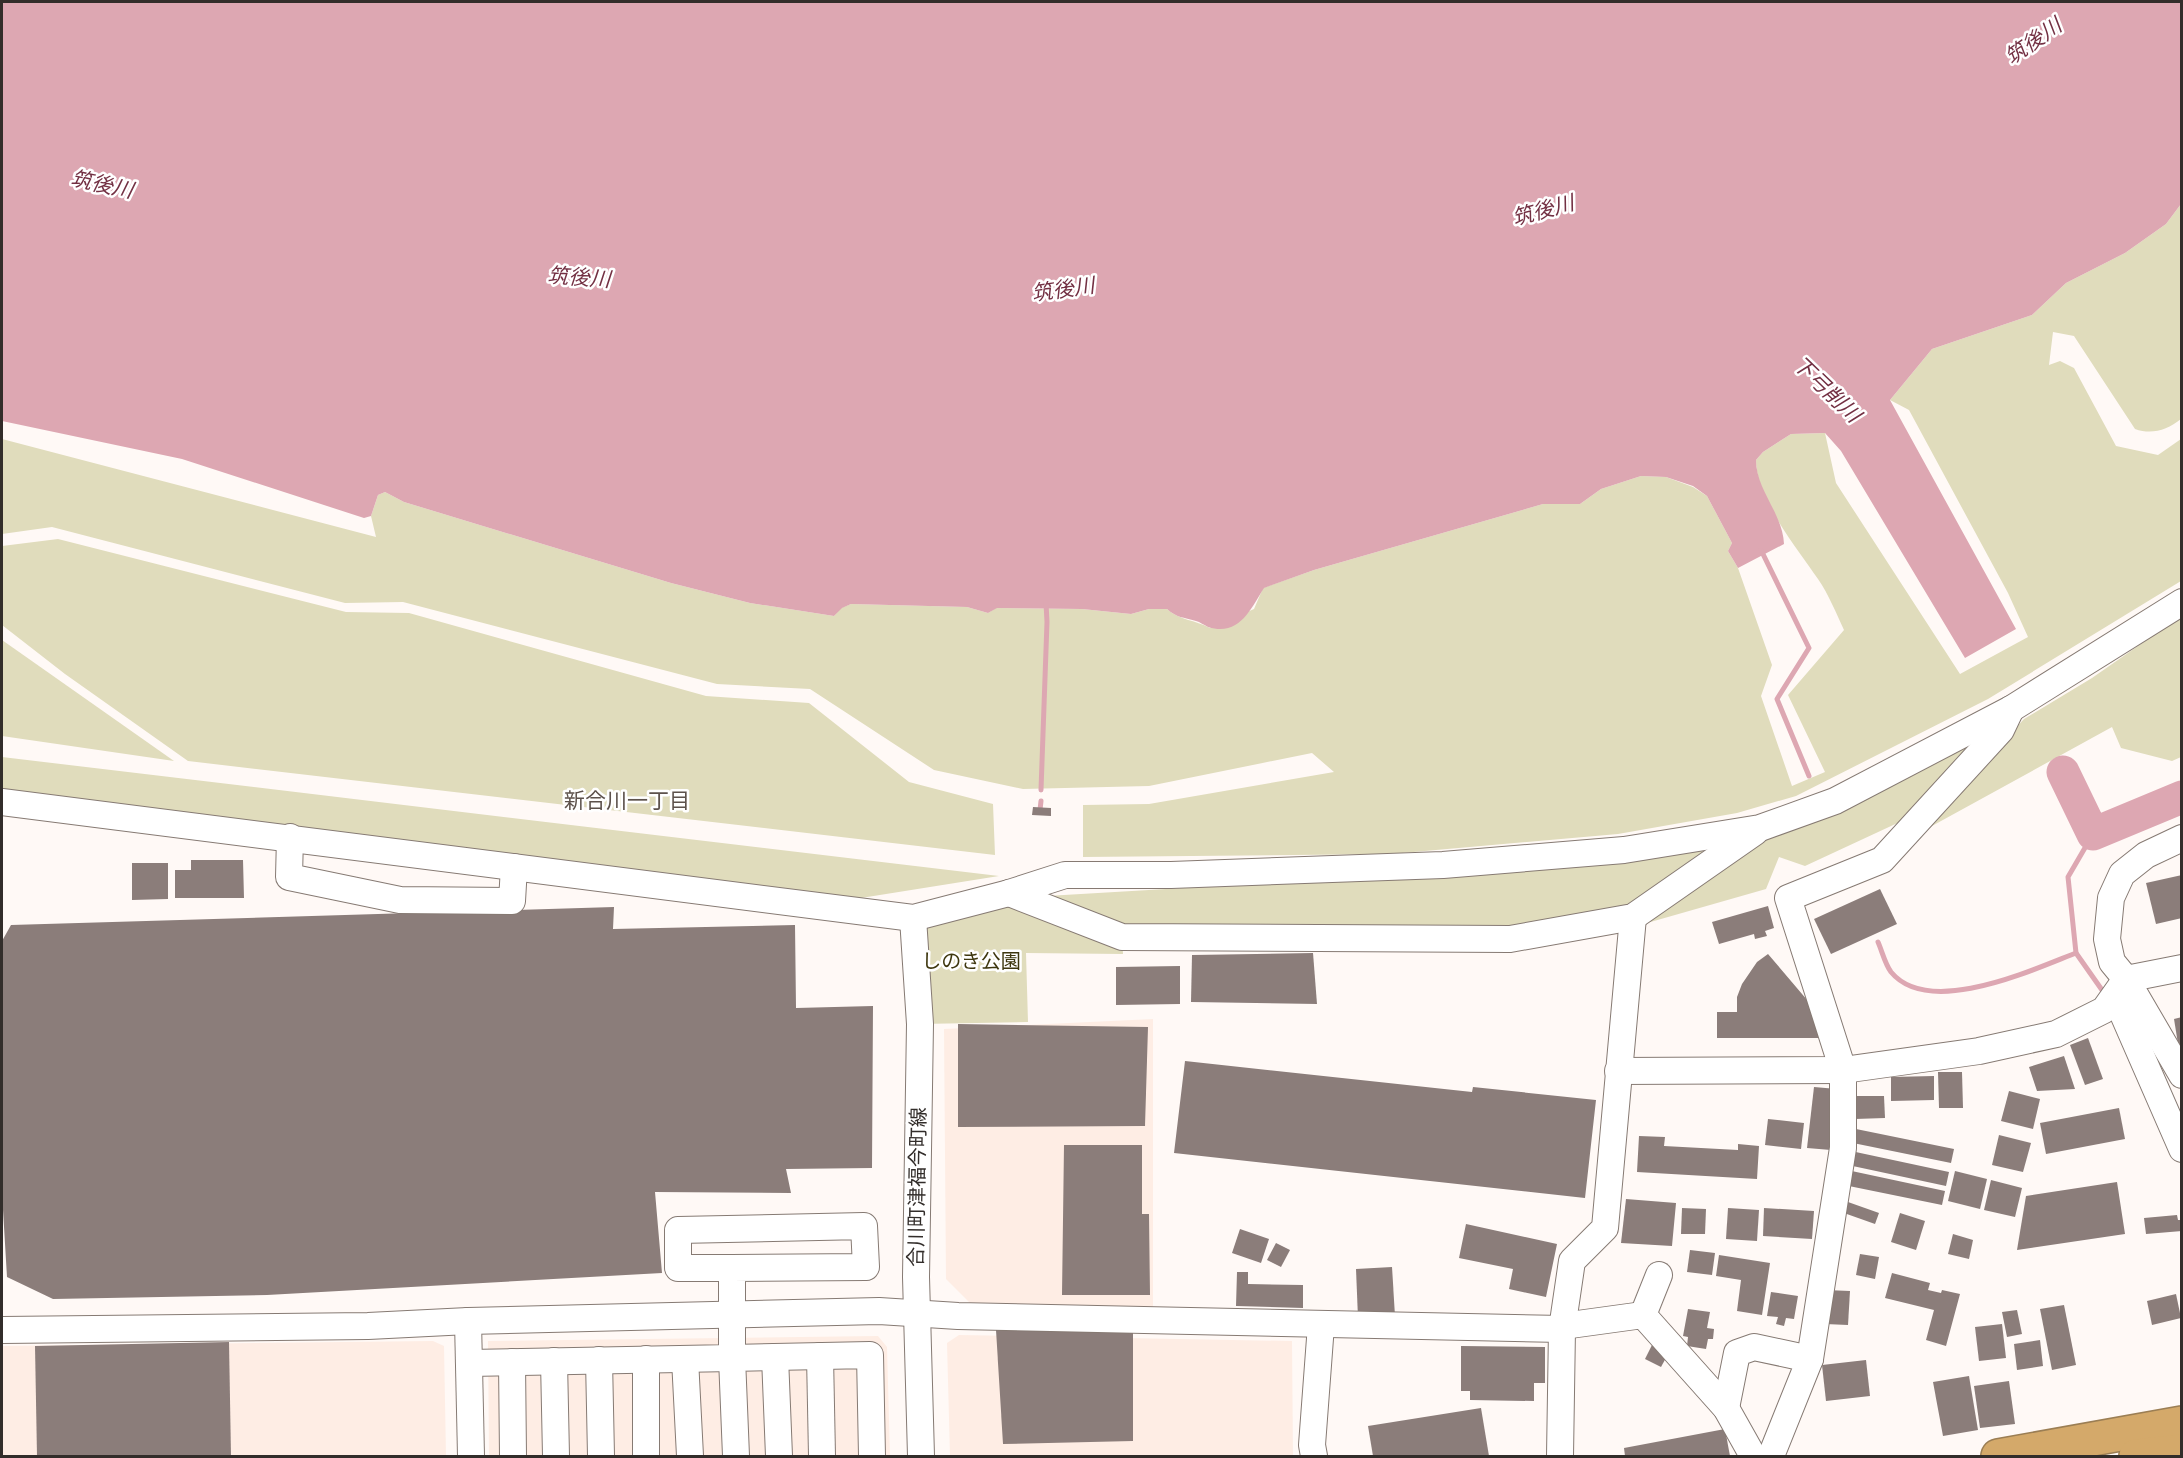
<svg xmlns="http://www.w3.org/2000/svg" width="2183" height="1458" viewBox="0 0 2183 1458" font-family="Inter,'Noto Sans JP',sans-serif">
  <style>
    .built { fill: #feede4 }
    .green { fill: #e0dcbc }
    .water { fill: #dda7b2 }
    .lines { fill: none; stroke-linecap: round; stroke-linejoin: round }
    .stream { stroke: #dda7b2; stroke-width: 5 }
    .river { stroke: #dda7b2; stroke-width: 33 }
    .building { fill: #8b7d7a }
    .minor-casing { stroke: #867a73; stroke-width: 28 }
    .highway-casing { stroke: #9b7e54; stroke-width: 36 }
    .minor { stroke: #fff; stroke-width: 26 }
    .highway { stroke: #d4a96a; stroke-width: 33 }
    .labels { text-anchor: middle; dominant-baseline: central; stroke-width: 5; stroke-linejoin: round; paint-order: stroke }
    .park-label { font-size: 20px; fill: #3e370f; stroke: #fff }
    .street-label { font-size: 20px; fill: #322d2a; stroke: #fff }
    .water-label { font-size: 21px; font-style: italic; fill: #733043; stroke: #fff }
    .neighbourhood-label { font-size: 21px; fill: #5d524c; stroke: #fff }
  </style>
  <rect width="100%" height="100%" fill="#fff9f6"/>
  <!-- built -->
  <g class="built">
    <path d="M1153,1019V1313L973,1306L946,1279L944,1029Z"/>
    <path d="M959,1335L1292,1341L1293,1456H950L947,1343Z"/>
    <path d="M878,1336L887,1347L890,1456H489L488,1341Z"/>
    <path d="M433,1341L444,1346L446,1456H2V1346Z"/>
  </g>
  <!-- green -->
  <g class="green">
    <path d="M2181,204V419C2167,430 2152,435 2135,429L2074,336L2053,332L2049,365L2060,361L2074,368L2116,446L2158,455L2181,439V581L1988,699L1796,796L1737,813L1618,834L1391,854L1083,857V805L1149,804L1334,772L1312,753L1149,786L1023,789L934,770L810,689L717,684L403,602L345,603L52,527L2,534V439L376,537L371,516L378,495L385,492L404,502L671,583L750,603L834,616L841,608L851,604L967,607L988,613L996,608L1082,609L1131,614L1149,609H1167C1179,620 1195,620 1210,628L1254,609L1263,588L1314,570L1543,504H1580L1601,489L1641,476L1666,477L1693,487L1707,496L1732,543L1728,551L1738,568L1772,665L1761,696L1792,786L1825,772L1788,695L1844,630C1836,613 1829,595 1818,579C1797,548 1756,499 1756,460L1763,452L1791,434L1825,433L1836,483L1960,674L2028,637L2008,593L1909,410L1890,400L1932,349L2032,315L2066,283L2125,253L2166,224Z"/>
    <path d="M58,539L346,612L409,613L706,696L809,703L909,782L993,804L995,855L188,761L65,674L2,625V546Z"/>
    <path d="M2181,616V757L2172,761L2121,748L2112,727L1921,832L2024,719L2092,678Z"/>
    <path d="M2,640L174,761L2,736Z"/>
    <path d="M1983,737L1904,820L1805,866L1779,857L1766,889L1647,923L1770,837Z"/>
    <path d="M2,757L999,876L861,898L2,791Z"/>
    <path d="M1723,848L1629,908L1517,934L1119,929L1030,897L1595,864Z"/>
    <path d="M1009,893L1122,937L1123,954L1026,953L1028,1022L920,1024L913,918Z"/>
  </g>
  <!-- water -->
  <path class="water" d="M2,2H2181V204L2166,224L2125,253L2066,283L2032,315L1932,349L1890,400L2016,629L1965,658L1841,451L1825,433L1791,434L1763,452L1756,460C1756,490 1783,514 1784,544L1738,568L1728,551L1732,543L1707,496L1693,486L1666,477L1641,476L1601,489L1580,504H1543L1314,570L1264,588C1251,608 1240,637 1208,627C1204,625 1200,622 1196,621C1183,617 1177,618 1167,609H1149L1131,614L1082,609L997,608L988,613L967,607L851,604L842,608L834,616L750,603L671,583L404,502L385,492L378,495L371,516L364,518L182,459L2,421Z"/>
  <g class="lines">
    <!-- stream -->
    <g class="stream">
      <path d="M1761,550L1809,648L1777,699L1809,776"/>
      <path d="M1041,790L1047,622L1046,603"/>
      <path d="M1040,810L1041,801"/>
      <path d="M2093,834L2068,877L2076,953L2102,990"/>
      <path d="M1878,942C1882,951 1885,964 1891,972C1929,1018 2032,970 2076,953"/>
    </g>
    <!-- river -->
    <path class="river" d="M2063,772L2093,834L2182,797"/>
  </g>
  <!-- building -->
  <g class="building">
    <path d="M1033,807L1051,808V816L1032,815Z"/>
    <path d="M191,860H243L244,898H175V870H191Z"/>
    <path d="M132,863H168V899L132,900Z"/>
    <path d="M2182,875V918L2156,924L2146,883Z"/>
    <path d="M1880,889L1897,924L1831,954L1814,919Z"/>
    <path d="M1768,906L1774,928L1765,931L1767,936L1755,939L1754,934L1719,944L1712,922Z"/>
    <path d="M614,907L613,929L795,925L796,1008L873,1006L872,1168L786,1169L791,1193L655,1192L662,1273L267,1295L53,1299L7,1277L2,1193V941L11,925Z"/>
    <path d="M1313,953L1317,1004L1191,1002L1192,955Z"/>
    <path d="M1768,954L1819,1014V1038H1717V1012H1737V997L1742,984L1757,962Z"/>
    <path d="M1180,966V1004L1116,1005V967Z"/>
    <path d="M2182,1017V1049L2179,1050L2174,1019Z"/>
    <path d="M958,1024L1148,1027L1145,1126L958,1127Z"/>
    <path d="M2088,1038L2103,1079L2085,1085L2070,1045Z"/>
    <path d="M2064,1056L2075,1089L2037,1091L2029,1067Z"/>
    <path d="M1185,1061L1472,1092L1473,1087L1596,1100L1585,1198L1174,1153Z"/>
    <path d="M1938,1072H1962L1963,1108H1939Z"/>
    <path d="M1934,1076V1100L1891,1101V1077Z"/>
    <path d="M1814,1087L1837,1089L1831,1150L1807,1148Z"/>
    <path d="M2009,1091L2040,1099L2033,1129L2001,1121Z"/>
    <path d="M1854,1096H1884L1885,1118L1855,1119Z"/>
    <path d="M2119,1108L2125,1139L2046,1154L2040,1123Z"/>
    <path d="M1768,1119L1804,1123L1801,1149L1765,1145Z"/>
    <path d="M1856,1129L1954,1149L1951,1163L1853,1143Z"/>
    <path d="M1999,1135L2031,1143L2023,1172L1992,1165Z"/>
    <path d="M1639,1136L1665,1137L1664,1146L1738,1150V1144L1759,1146L1757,1179L1637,1172Z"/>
    <path d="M1064,1145H1142V1214H1149L1150,1295H1062Z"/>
    <path d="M1851,1151L1949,1172L1946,1186L1848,1165Z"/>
    <path d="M1847,1170L1945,1191L1942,1205L1844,1185Z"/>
    <path d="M1955,1171L1987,1179L1980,1209L1948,1201Z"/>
    <path d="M1991,1180L2022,1188L2015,1217L1984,1210Z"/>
    <path d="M2117,1182L2125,1234L2017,1250L2026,1196Z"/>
    <path d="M1626,1199L1676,1203L1672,1246L1621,1243Z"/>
    <path d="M1848,1202L1879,1213L1875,1224L1844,1213Z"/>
    <path d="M1682,1208L1706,1209L1705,1234H1681Z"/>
    <path d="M1728,1208L1759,1210L1757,1241L1726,1239Z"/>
    <path d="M1764,1208L1814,1211L1812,1239L1763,1236Z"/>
    <path d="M1900,1213L1925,1221L1916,1250L1891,1242Z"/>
    <path d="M2177,1215L2178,1220H2182V1231L2146,1234L2144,1218Z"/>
    <path d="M1466,1224L1557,1244L1546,1297L1509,1289L1513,1269L1459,1258Z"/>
    <path d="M1240,1229L1269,1239L1261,1263L1232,1253Z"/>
    <path d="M1953,1234L1973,1240L1969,1259L1948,1254Z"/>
    <path d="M1276,1243L1290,1250L1281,1267L1267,1260Z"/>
    <path d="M1690,1250L1715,1253L1712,1275L1687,1272Z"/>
    <path d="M1860,1254L1879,1257L1875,1279L1856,1275Z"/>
    <path d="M1719,1255L1770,1263L1762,1315L1737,1311L1741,1280L1716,1276Z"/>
    <path d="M1392,1267L1395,1316L1358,1318L1356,1269Z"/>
    <path d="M1237,1272H1248V1284L1303,1285V1308L1236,1306Z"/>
    <path d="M1892,1273L1930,1283L1928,1290L1941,1293L1942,1290L1960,1294L1946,1346L1926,1340L1934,1310L1885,1298Z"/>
    <path d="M1826,1290L1850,1291L1848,1325L1825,1324Z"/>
    <path d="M1771,1292L1798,1296L1794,1319L1786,1318L1784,1326L1776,1324L1778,1317L1767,1316Z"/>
    <path d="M2176,1294L2181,1318L2152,1325L2147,1301Z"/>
    <path d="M2064,1305L2076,1365L2052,1370L2040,1309Z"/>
    <path d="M1688,1309L1710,1312L1707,1328L1714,1329L1713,1339H1708L1706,1349L1687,1346L1688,1337L1683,1336Z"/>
    <path d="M2017,1310L2022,1334L2007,1337L2002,1312Z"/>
    <path d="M2002,1324L2006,1358L1979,1361L1975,1327Z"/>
    <path d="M996,1330L1133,1332V1441L1003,1444Z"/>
    <path d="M2040,1340L2043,1366L2017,1370L2014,1344Z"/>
    <path d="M229,1342L231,1456H37L35,1346Z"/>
    <path d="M1653,1343L1667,1356L1661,1367L1645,1359Z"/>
    <path d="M1461,1346L1545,1347V1383H1534V1401L1470,1400V1391H1461Z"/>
    <path d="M1866,1360L1870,1396L1826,1401L1822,1365Z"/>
    <path d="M1969,1376L1978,1430L1943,1436L1933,1382Z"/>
    <path d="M2009,1381L2015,1424L1980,1428L1974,1386Z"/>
    <path d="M1481,1408L1489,1456H1373L1368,1426Z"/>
    <path d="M1725,1429L1730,1456H1625L1624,1448Z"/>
  </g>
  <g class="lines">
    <!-- minor casing -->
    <g class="minor-casing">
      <g id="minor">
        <path d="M2,802L913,918L1009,893L1065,875H1171L1443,865L1624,850L1760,828L1835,801L2011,709L2182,602"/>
        <path d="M290,837L289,877L400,900L512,901L514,867"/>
        <path d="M2182,838L2146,855L2122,874L2111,898L2107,939L2112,962L2126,979L2182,1075"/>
        <path d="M1009,893L1122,937L1510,939L1633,917L1755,832"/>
        <path d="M913,918L920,1024L916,1277L921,1456"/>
        <path d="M2126,979L2123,1014L2182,1149"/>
        <path d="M1618,1071L1843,1070L1979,1051L2056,1034L2104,1010L2126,979L2182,968"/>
        <path d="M1643,1315L1659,1275"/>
        <path d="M468,1321L471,1456"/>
        <path d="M1563,1326L1643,1315L1726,1408L1753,1456"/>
        <path d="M2,1330L368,1326L468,1321L879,1311L958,1316L1562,1329"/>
        <path d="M820,1356L822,1456"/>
        <path d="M775,1357L779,1456"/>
        <path d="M646,1359V1456"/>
        <path d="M685,1359L690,1456"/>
        <path d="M599,1360L601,1456"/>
        <path d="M554,1361L556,1456"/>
        <path d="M512,1362L513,1456"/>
        <path d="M469,1363L732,1358V1268H678V1230L864,1226L866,1267L732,1268"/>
        <path d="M1726,1408L1737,1353L1754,1347L1810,1359"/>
        <path d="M736,1456L732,1358L870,1355L872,1456"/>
        <path d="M1314,1456L1312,1445L1321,1325"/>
        <path d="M1560,1456L1562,1329L1572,1261L1605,1228L1633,917"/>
        <path d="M1771,1456L1810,1359L1843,1148V1070L1788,898L1882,860L2001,730L2011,709"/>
      </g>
    </g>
    <!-- highway casing -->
    <g class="highway-casing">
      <g id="highway">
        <path d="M1998,1456L2182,1423"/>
        <path d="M2136,1456L2182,1451"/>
      </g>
    </g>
    <!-- minor -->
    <use href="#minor" class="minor"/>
    <!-- highway -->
    <use href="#highway" class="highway"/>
  </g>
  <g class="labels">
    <!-- park labels -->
    <g class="park-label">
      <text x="971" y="961">しのき公園</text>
    </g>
    <!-- street labels -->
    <g class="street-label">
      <text transform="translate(917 1187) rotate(-89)">合川町津福今町線</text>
    </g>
    <!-- water labels -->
    <g class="water-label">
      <text transform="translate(2033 41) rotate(-35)">筑後川</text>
      <text transform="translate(102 184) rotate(12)">筑後川</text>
      <text transform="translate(1543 210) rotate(-15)">筑後川</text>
      <text transform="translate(579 277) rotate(4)">筑後川</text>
      <text transform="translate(1063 289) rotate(-8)">筑後川</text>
      <text transform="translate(1827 389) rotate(44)">下弓削川</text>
    </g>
    <!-- neighbourhood labels -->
    <g class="neighbourhood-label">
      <text x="627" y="800">新合川一丁目</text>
    </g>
  </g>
  <!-- border -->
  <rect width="2183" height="1458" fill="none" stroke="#322d2a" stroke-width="6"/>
</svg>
